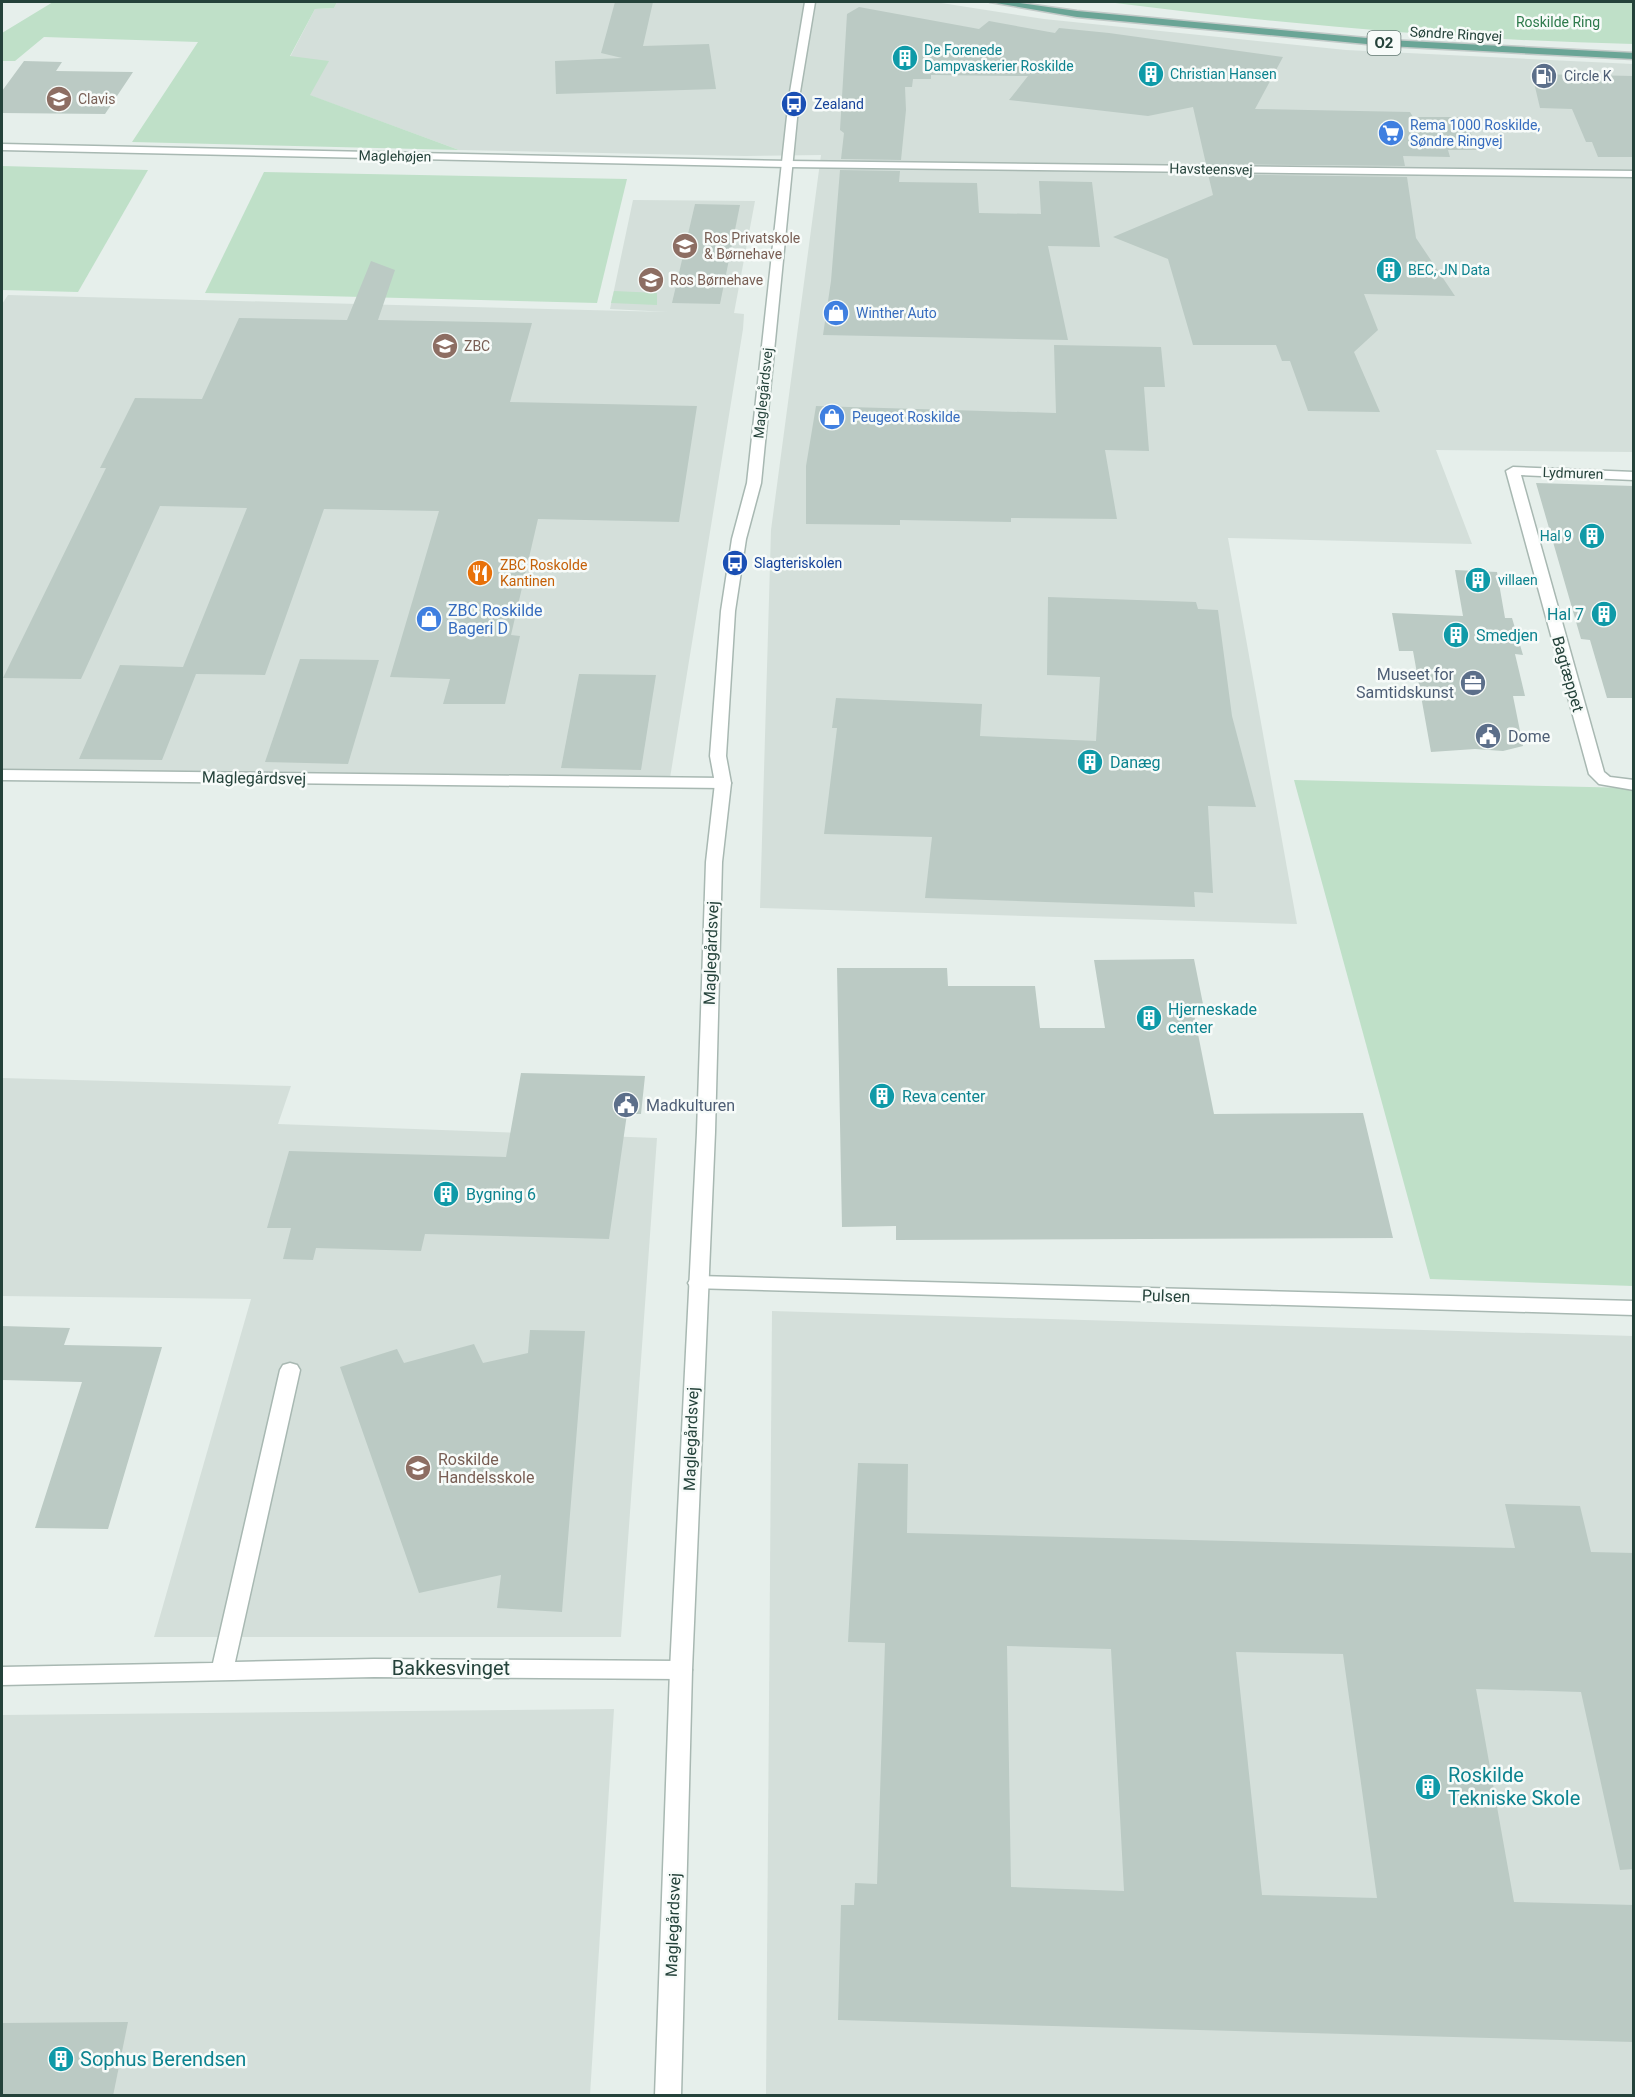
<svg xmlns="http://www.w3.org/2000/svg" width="1635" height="2097" viewBox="0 0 1635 2097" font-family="Roboto,sans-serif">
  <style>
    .built { fill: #d4dfda }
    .green { fill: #bfe0c8 }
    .building { fill: #bbcac4; fill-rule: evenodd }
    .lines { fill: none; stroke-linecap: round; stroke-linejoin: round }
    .minor-casing { stroke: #a8b8b2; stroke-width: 3 }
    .tertiary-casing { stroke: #a8b8b2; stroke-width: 3 }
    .primary-casing { stroke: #c2cac8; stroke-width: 3 }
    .minor { fill: #fff; fill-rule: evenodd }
    .tertiary { fill: #fff; fill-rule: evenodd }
    .primary { fill: #6aa596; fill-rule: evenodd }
    .labels { text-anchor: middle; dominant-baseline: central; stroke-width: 5; stroke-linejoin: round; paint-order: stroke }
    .far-park-label { font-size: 14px; fill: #2d7a4b; stroke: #f7fbf9 }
    .far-street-label { font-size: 14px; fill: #24423a; stroke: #f7fbf9 }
    .far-culture-label { font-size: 14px; fill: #0d838f; stroke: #f7fbf9; text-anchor: start }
    .far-service-label { font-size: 14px; fill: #4e5e75; stroke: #f7fbf9; text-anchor: start }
    .far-education-label { font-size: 14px; fill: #785e54; stroke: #f7fbf9; text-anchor: start }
    .far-transit-label { font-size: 14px; fill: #164399; stroke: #f7fbf9; text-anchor: start }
    .far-shop-label { font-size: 14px; fill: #366cbe; stroke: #f7fbf9; text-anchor: start }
    .far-food-label { font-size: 14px; fill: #c56008; stroke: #f7fbf9; text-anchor: start }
    .shield { fill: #f7fbf9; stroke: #637a73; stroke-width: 1.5 }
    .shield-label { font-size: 15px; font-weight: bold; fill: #24423a }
    .shop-label { font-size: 16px; fill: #366cbe; stroke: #f7fbf9; text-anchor: start }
    .culture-label { font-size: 16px; fill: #0d838f; stroke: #f7fbf9; text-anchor: start }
    .service-label { font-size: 16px; fill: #4e5e75; stroke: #f7fbf9; text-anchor: start }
    .street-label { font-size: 16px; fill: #24423a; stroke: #f7fbf9 }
    .education-label { font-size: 16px; fill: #785e54; stroke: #f7fbf9; text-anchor: start }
    .near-street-label { font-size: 20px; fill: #24423a; stroke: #f7fbf9 }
    .near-culture-label { font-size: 20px; fill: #0d838f; stroke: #f7fbf9; text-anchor: start }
  </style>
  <rect width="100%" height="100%" fill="#e6efeb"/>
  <!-- built -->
  <g class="built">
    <path d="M337,2H935L1044,19L1346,50L1633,64V452L1436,450L1472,544L1228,538L1297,924L760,908L771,530L821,155L745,156L459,150L309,95L290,57L315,9L334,8Z"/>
    <path d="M633,200L755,201L734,313L744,314L743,329L670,778L2,772V304L8,295L668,312L610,309Z"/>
    <path d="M2,1078L291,1086L278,1124L657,1138L621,1637H154L251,1299L2,1296Z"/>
    <path d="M772,1311L1633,1336V2095L766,2096Z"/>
    <path d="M614,1709L590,2095H2V1715Z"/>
  </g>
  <!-- green -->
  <g class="green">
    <path d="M53,2H337L334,8L315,9L290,56L329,61L310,95L459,150L132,142L198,42L44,37L15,61H2V33Z"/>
    <path d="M1107,2H1633V44C1457,40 1281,24 1107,2Z"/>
    <path d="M2,166L148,170L78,292L2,290Z"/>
    <path d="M264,172L627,179L597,303L205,293Z"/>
    <path d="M614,291L657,293V305L611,303Z"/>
    <path d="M1294,780L1633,788V1286L1430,1279Z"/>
  </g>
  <!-- building -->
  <g class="building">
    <path d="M615,2H653L643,46L709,44L716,89L556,94L555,61L622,58L601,53Z"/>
    <path d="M859,7L979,29L989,21L1055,33L1059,28L1109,33L1283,57L1255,109L1410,112L1413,117H1465L1477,150H1448L1450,157L1403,156L1405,166L1206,164L1193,107L1148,116L1009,100L1028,76L931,75V79H913L912,87H905L906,110L901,160L841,159L844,133L840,130L847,14Z"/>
    <path d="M24,61L62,62L56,71L133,72L105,114L2,113V91Z"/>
    <path d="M1532,74L1634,76V157H1598L1592,142H1586L1572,109L1540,108Z"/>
    <path d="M840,170L900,171L899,182L977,183L979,213L1041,214L1039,181L1092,182L1100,247L1048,246L1068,340L823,335L831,281Z"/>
    <path d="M1208,174L1407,177L1416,238L1455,296L1364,294L1378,330L1354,352L1380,412L1308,411L1290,361H1282L1276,345H1193L1168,259L1113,237L1213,195Z"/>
    <path d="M695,204L740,205L720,304L672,303Z"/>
    <path d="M371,261L395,270L378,320L532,323L510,402L697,406L679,522L538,519L511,635L520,636L505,704H443L450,679L390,677L439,511L324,509L265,675L196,674L162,760L79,759L120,665L183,667L247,508L160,506L81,679L3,678L106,468H100L135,398L202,399L239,318L347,320Z"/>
    <path d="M1054,345L1161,347L1165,387H1144L1149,451L1105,450L1117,519L1011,518V522L900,520V525L806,524V466L816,406L1056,413Z"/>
    <path d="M1536,483L1634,486V698H1607L1590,640L1581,639Z"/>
    <path d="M1455,570L1497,572L1505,618H1512L1523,655L1515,654L1525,696H1513L1523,746L1503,751L1475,749L1431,752L1413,651H1399L1392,613L1463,616Z"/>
    <path d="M1048,597L1196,602L1198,609L1218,610L1232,716L1256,807L1208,806L1213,893L1194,892L1195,907L925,898L932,837L824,834L837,728H832L836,698L982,704L980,736L1096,741L1100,677L1047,675Z"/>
    <path d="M300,659L379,660L348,764L265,762Z"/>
    <path d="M579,674L656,675L641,770L561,768Z"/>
    <path d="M1194,959L1204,1009H1193L1214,1114L1363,1113L1393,1238L896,1240V1226L842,1227L837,968H947L948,986H1035L1040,1028H1105L1094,960Z"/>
    <path d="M521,1073L645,1076L641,1114H627L609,1239L425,1234L421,1251L316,1248L313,1260L283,1259L291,1228H267L289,1151L506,1157Z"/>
    <path d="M2,1326L70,1328L64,1345L162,1347L108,1529L35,1528L82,1382L2,1380Z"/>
    <path d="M530,1330L585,1331L562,1612L497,1608L501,1575L419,1593L340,1367L397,1349L404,1363L474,1344L483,1363L528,1353Z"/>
    <path d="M858,1463L908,1464L907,1533L1515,1548L1505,1504L1580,1506L1591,1552L1634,1553V1869L1620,1870L1581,1692L1476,1689L1514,1902L1634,1905V2042L838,2020L841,1905H854L855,1883L877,1884L885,1643L848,1642ZM1007,1646L1111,1649L1124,1891L1011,1887ZM1236,1652L1343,1654L1377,1898L1262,1895Z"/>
    <path d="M128,2022L113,2096H2V2023Z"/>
  </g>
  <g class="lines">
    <!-- minor casing -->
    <g class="minor-casing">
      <g id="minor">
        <path d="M2,144L788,161L1634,171V177L788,167L2,150Z"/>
        <path d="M1513,467L1634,472V480L1521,475L1604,772L1610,777L1634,780V790L1599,784L1589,774L1506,471Z"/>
        <path d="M2,770L723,778L731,783L723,788L2,780Z"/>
        <path d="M698,1276L1634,1301V1315L691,1288L688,1283L691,1278Z"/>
        <path d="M290,1363L297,1365L300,1370L235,1662L374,1659L681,1661L689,1664L692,1670L689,1676L681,1679L374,1677L2,1685V1667L213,1663L280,1370L283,1365Z"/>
      </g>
    </g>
    <!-- tertiary casing -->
    <g class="tertiary-casing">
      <path id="tertiary" d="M805,2H815L799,98L761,483L746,539L735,611L726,756L731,783L722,862L715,1132L692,1670L681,2096H655L670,1670L697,1132L706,862L715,783L710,756L721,611L732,539L747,483L789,98Z"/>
    </g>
    <!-- primary casing -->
    <g class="primary-casing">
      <path id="primary" d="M990,2H1012L1077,11L1388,40L1634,53V59L1388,46L1077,17Z"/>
    </g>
    <!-- minor -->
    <use href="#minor" class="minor"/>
    <!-- tertiary -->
    <use href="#tertiary" class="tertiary"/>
    <!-- primary -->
    <use href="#primary" class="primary"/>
  </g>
  <!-- icons -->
  <defs>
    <g id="building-disc" transform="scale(1.35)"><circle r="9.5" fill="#0f9aa8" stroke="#f7fbf9"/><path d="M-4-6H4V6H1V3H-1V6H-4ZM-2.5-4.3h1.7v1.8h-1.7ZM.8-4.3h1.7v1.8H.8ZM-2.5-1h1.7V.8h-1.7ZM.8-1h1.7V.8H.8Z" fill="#fff"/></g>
    <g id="fuel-disc" transform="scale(1.35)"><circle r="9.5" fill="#5c6f8a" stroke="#f7fbf9"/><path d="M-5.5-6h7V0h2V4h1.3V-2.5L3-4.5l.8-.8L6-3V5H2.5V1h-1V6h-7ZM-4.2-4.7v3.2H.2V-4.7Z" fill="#fff"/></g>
    <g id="school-disc" transform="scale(1.35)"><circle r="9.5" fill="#8d6e63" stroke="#f7fbf9"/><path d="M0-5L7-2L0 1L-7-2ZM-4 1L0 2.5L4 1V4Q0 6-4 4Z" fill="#fff"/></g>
    <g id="bus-disc" transform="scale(1.35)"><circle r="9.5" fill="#1a4fb4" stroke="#f7fbf9"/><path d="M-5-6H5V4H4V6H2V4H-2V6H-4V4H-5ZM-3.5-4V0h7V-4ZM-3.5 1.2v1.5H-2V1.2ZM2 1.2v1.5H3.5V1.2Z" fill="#fff"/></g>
    <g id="supermarket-disc" transform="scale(1.35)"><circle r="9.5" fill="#3f7fe0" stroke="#f7fbf9"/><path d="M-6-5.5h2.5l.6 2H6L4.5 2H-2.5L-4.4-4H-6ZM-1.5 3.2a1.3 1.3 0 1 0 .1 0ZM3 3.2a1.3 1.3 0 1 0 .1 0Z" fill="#fff"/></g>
    <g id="shop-disc" transform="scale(1.35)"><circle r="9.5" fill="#3f7fe0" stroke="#f7fbf9"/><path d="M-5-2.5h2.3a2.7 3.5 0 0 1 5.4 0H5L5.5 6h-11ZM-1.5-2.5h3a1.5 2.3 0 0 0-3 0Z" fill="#fff"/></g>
    <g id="university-disc" transform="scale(1.35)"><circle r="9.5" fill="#8d6e63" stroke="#f7fbf9"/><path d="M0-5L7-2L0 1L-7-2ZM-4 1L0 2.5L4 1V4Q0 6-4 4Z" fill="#fff"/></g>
    <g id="restaurant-disc" transform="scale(1.35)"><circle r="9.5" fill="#e8710a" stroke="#f7fbf9"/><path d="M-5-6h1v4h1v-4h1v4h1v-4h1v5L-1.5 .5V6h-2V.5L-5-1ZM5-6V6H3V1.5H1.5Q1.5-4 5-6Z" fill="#fff"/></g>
    <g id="office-disc" transform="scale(1.35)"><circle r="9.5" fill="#5c6f8a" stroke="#f7fbf9"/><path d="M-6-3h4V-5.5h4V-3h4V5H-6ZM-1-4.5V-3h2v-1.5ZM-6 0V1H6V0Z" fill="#fff"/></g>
    <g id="civic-disc" transform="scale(1.35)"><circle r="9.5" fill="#5c6f8a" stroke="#f7fbf9"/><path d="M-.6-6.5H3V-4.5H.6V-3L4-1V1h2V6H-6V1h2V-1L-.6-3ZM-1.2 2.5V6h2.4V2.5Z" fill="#fff"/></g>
  </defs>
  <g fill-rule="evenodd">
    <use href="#building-disc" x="905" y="58"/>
    <use href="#building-disc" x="1151" y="74"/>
    <use href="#fuel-disc" x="1544" y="76"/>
    <use href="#school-disc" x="59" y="99"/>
    <use href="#bus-disc" x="794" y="104"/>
    <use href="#supermarket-disc" x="1391" y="133"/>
    <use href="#school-disc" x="685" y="246"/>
    <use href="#building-disc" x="1389" y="270"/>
    <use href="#school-disc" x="651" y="280"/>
    <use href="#shop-disc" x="836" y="313"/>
    <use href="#university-disc" x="445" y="346"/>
    <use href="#shop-disc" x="832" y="417"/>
    <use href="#building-disc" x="1592" y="536"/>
    <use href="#bus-disc" x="735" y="563"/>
    <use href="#restaurant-disc" x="480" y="573"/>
    <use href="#building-disc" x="1478" y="580"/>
    <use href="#building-disc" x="1604" y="614"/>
    <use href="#shop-disc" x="429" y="619"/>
    <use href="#building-disc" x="1456" y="635"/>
    <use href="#office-disc" x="1473" y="683"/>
    <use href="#civic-disc" x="1488" y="736"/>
    <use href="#building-disc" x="1090" y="762"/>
    <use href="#building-disc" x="1149" y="1018"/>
    <use href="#building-disc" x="882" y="1096"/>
    <use href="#civic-disc" x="626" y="1105"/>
    <use href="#building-disc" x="446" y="1194"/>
    <use href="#school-disc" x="418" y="1468"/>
    <use href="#building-disc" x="1428" y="1787"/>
    <use href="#building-disc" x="61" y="2059"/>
  </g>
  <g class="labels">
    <!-- far-park labels -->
    <g class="far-park-label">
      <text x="1558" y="22">Roskilde Ring</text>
    </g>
    <!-- far-street labels -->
    <g class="far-street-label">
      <text transform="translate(1456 34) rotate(3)">Søndre Ringvej</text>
      <text transform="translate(395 156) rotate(1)">Maglehøjen</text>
      <text transform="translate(1211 169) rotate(1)">Havsteensvej</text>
      <text transform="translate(763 393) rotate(-84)">Maglegårdsvej</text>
      <text transform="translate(1573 473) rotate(2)">Lydmuren</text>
    </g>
    <!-- far-culture labels -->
    <g class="far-culture-label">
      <text x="924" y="50">De Forenede<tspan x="924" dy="16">Dampvaskerier Roskilde</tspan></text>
      <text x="1170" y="74">Christian Hansen</text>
      <text x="1408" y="270">BEC, JN Data</text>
      <text x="1572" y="536" text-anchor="end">Hal 9</text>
      <text x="1498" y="580">villaen</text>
    </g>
    <!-- far-service labels -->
    <g class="far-service-label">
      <text x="1564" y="76">Circle K</text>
    </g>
    <!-- far-education labels -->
    <g class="far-education-label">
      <text x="78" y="99">Clavis</text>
      <text x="704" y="238">Ros Privatskole<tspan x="704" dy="16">&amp; Børnehave</tspan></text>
      <text x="670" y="280">Ros Børnehave</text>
      <text x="464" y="346">ZBC</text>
    </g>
    <!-- far-transit labels -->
    <g class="far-transit-label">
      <text x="814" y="104">Zealand</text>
      <text x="754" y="563">Slagteriskolen</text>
    </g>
    <!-- far-shop labels -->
    <g class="far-shop-label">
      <text x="1410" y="125">Rema 1000 Roskilde,<tspan x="1410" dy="16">Søndre Ringvej</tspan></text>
      <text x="856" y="313">Winther Auto</text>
      <text x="852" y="417">Peugeot Roskilde</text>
    </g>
    <!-- far-food labels -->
    <g class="far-food-label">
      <text x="500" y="565">ZBC Roskolde<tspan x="500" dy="16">Kantinen</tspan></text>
    </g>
    <!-- shield labels -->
    <rect class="shield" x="1367.5" y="31" width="33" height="24" rx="4.5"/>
    <g class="shield-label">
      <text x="1384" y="43">O2</text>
    </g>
    <!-- shop labels -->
    <g class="shop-label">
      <text x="448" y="610">ZBC Roskilde<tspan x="448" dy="18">Bageri D</tspan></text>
    </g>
    <!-- culture labels -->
    <g class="culture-label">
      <text x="1584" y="614" text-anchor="end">Hal 7</text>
      <text x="1476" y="635">Smedjen</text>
      <text x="1110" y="762">Danæg</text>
      <text x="1168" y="1009">Hjerneskade<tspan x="1168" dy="18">center</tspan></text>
      <text x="902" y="1096">Reva center</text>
      <text x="466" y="1194">Bygning 6</text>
    </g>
    <!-- service labels -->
    <g class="service-label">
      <text x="1454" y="674" text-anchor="end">Museet for<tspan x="1454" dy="18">Samtidskunst</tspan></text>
      <text x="1508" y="736">Dome</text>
      <text x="646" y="1105">Madkulturen</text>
    </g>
    <!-- street labels -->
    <g class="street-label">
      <text transform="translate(1568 674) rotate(74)">Bagtæppet</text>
      <text transform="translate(254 778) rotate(1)">Maglegårdsvej</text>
      <text transform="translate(711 953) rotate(-88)">Maglegårdsvej</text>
      <text transform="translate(1166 1296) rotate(2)">Pulsen</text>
      <text transform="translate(691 1439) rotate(-88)">Maglegårdsvej</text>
      <text transform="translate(673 1925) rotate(-88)">Maglegårdsvej</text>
    </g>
    <!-- education labels -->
    <g class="education-label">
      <text x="438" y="1459">Roskilde<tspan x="438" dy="18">Handelsskole</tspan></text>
    </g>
    <!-- near-street labels -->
    <g class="near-street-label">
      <text x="451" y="1668">Bakkesvinget</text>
    </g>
    <!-- near-culture labels -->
    <g class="near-culture-label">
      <text x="1448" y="1775">Roskilde<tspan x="1448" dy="23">Tekniske Skole</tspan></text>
      <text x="80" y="2059">Sophus Berendsen</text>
    </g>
  </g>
  <!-- border -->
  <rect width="1635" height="2097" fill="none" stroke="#24423a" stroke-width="6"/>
</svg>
